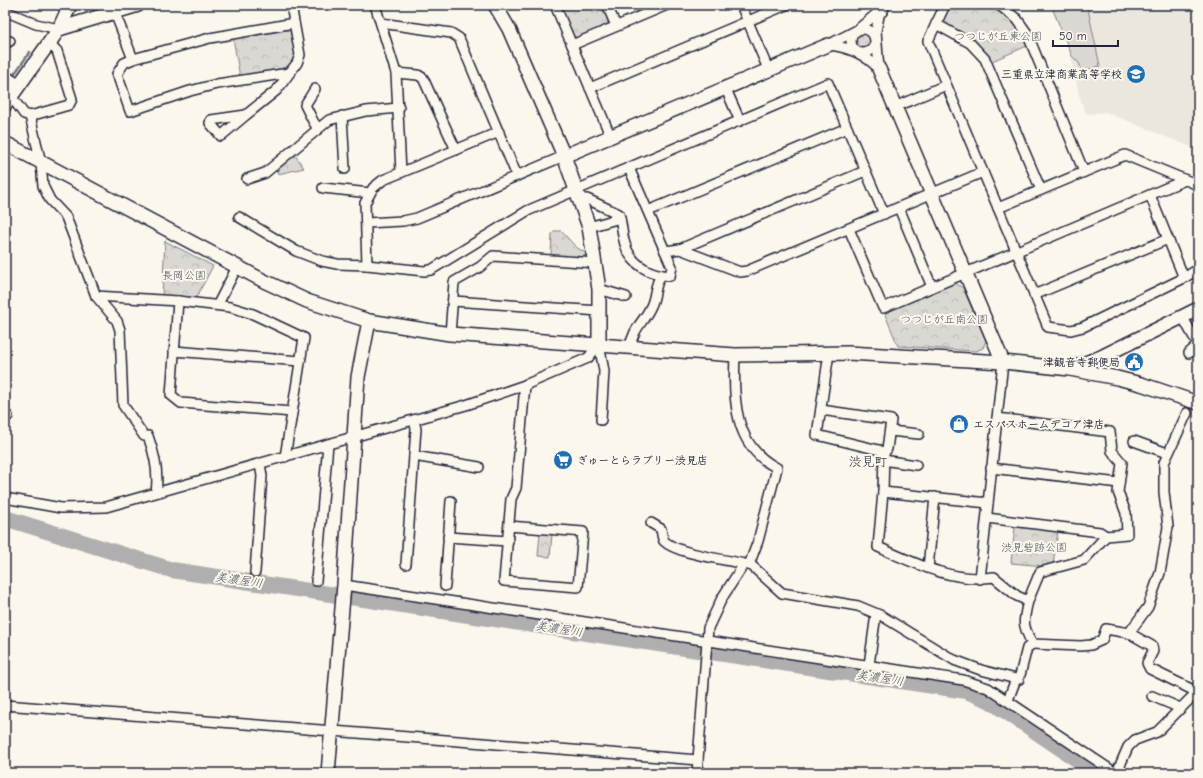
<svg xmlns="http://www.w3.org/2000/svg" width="1203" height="778" viewBox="0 0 1203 778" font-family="'Comic Neue','Klee One',sans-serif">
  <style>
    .built { fill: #ebe7df }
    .grass { fill: url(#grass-dots); stroke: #7e7d87 }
    .park { fill: url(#park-crowns); stroke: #7e7d87 }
    .pitch { fill: #dbd8d3; stroke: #7e7d87 }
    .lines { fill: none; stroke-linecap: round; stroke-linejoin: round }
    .stream { stroke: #787681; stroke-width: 2.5 }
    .river { stroke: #b1aeb0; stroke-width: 16 }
    .street-casing { stroke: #22223b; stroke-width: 12 }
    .secondary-casing { stroke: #22223b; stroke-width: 16 }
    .street { stroke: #fbf7ec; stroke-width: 9 }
    .secondary { stroke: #fbf7ec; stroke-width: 13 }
    .labels { text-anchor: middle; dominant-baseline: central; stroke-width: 4; stroke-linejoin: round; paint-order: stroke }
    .park-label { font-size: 11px; fill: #505061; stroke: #fbf7ec }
    .poi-label { font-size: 11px; font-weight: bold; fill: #22223b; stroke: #fbf7ec; text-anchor: end }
    .water-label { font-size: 12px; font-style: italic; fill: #545364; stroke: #fbf7ec }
    .quarter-label { font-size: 13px; fill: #22223b; stroke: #fbf7ec }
  </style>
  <defs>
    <pattern id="grass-dots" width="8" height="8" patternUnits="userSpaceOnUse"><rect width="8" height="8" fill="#dbd8d3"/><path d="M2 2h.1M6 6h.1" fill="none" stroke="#bcb9b6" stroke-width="1.8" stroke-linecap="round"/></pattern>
    <pattern id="park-crowns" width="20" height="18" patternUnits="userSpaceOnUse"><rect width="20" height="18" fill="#dbd8d3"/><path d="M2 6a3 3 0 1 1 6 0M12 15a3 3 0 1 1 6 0" fill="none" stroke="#bcb9b6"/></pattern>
  </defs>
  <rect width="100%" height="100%" fill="#fbf7ec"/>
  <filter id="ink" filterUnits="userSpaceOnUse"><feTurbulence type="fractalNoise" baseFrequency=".025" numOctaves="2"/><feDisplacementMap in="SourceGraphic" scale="8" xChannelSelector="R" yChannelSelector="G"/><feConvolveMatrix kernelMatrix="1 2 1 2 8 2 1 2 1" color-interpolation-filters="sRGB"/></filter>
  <g filter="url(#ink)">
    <!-- built -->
    <path class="built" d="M1051,5H1198V150L1106,112L1086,114L1079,95L1070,52Z"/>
    <!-- grass -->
    <circle class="grass" cx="863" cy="41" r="7"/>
    <!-- park -->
    <g class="park">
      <path d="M560,5H602L608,22L605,27L577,38L572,35Z"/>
      <path d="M949,5C961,5 980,2 991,5C1008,9 1022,31 1027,46L992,61L977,43L946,25L943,18Z"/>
      <path d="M284,29L290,31C293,38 296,49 296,56C294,72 253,74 240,77L233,38Z"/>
      <path d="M295,155L304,168L278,174L277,169Z"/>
      <path d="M555,231H561L576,247L587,254L580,258L551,256L552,234Z"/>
      <path d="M165,241L213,266L196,298L162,296Z"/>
      <path d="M955,283L963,288L986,341L983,348L976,351L898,346L884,312Z"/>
      <path d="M1015,527L1058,531L1053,564L1044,566L1011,563Z"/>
      <path d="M540,533L552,534L550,557L538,556Z"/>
    </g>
    <!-- pitch -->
    <path class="pitch" d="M1051,5H1087L1100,66L1082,71L1079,63L1072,56Z"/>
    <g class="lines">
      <!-- stream -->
      <path class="stream" d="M5,87L30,52"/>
      <!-- river -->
      <path class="river" d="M5,518L172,570L966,691L989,700L1097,773"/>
      <!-- street casing -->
      <g class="street-casing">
        <g id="street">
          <path d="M375,5L396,73L401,172"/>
          <path d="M555,5L610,135"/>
          <path d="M607,5L616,26"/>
          <path d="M741,5L768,69"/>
          <path d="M945,5L928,41L1048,327L1071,330L1083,327L1184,278L1198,269"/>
          <path d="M999,5L1017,19L1027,33L1084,172"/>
          <path d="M5,11L36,24L59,29"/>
          <path d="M115,13L133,59L124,63L117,74L130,111L190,91L217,84L289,73"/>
          <path d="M381,23L451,33L459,38L517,176"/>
          <path d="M936,24L970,43L985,59L1041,190"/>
          <circle cx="863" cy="41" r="12"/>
          <path d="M5,44L10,41"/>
          <path d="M572,45L667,5"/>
          <path d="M828,45L857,30L881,10"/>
          <path d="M829,45C849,47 865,54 879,69"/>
          <path d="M133,59L210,38L294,23"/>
          <path d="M879,69L876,31L880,11"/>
          <path d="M396,73L418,75L423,78L456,150"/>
          <path d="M5,75L19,85"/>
          <path d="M725,87L740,121"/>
          <path d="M590,88L786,5"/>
          <path d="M315,89L305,105L313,121L318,129"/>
          <path d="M11,96L24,114L30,116L41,163L43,186L50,200L66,217L96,296L117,321L120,330L123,405L144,436H148C155,455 159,473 156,492"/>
          <path d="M895,107L946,85"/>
          <path d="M246,115L221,136L210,123L211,120L246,115L277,90L297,63L300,55L291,5"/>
          <path d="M30,116L69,105L72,99L57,51L48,42"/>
          <path d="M342,116L345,169"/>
          <path d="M629,168L665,251L680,249L865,171"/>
          <path d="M247,179L265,173L329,120L366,111L399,108"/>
          <path d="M323,188L370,193"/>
          <path d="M1150,195L1184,278"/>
          <path d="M579,199H587L619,214C622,224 622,235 625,244C631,265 650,274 670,276L672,267L665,251"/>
          <path d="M899,208L932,287"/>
          <path d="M998,208L1125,155L1198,185"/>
          <path d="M648,211L847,128"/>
          <path d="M239,217L296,251L322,261L337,264L367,265L424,271L431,270L527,211L828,83L884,214"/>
          <path d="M366,223L403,221L417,218L564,156"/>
          <path d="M589,227L620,218"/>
          <path d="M849,229L883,308L1185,180"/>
          <path d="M680,249L740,272L747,271L983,172"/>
          <path d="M367,265L365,203L373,188L383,180L499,132"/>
          <path d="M599,289L626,297"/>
          <path d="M1034,295L1168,239"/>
          <path d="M96,296L178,301L230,307L253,314L304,338L285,457"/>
          <path d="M178,301L171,395L181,403L292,412"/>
          <path d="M453,301L600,311"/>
          <path d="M218,304L237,267"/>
          <path d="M1182,316L1196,341L1197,346L1189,353"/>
          <path d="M450,334L454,282L480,267L493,256L596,263"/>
          <path d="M599,344L604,371L601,420"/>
          <path d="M630,348C633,326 647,320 653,301C656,291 655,285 661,275"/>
          <path d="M174,351L300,361"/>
          <path d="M829,353L817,435L879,450L884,453L883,492L878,547C914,563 954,583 994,577L1017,596L1028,601L1040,572L1084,560L1106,536"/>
          <path d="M735,355C733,397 733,446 777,468L758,541L749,565"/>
          <path d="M821,410L891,420L887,449L884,453"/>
          <path d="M5,418L8,416"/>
          <path d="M890,431L919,434"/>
          <path d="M1134,441L1167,453"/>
          <path d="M414,456L479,467"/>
          <path d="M883,460L916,465"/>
          <path d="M991,468L1119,483"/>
          <path d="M883,492L988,503"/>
          <path d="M5,498L61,508L106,507L466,405L525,385L588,358L599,344"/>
          <path d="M987,518L1100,532L1106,536L1127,534L1126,513L1118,492L1122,463L1112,451L1110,432L997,418"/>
          <path d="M651,523L661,529C662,533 662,538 664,541C677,554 725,559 744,564"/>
          <path d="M509,526L583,532L578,587L504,581L511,499L516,488L525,385"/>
          <path d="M448,537L508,541"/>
          <path d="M406,564L416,429L414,420"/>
          <path d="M928,568L935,497"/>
          <path d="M255,572L262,476L260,464"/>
          <path d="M980,579L1003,362"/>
          <path d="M316,581L328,444"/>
          <path d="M344,585L963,680L988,688L1114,772"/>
          <path d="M445,586L451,501"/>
          <path d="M1129,633L1152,646L1153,651L1147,663L1150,669L1197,692"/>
          <path d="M1032,644L1081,646L1091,645L1102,640L1106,629L1129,633L1148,607L1160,573L1168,527L1164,492V463L1187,413"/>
          <path d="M869,665L876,614"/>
          <path d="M1152,696L1180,708"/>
          <path d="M1008,700L1016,679H1019L1027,648L1032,644C1022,623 1023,623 1028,601"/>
          <path d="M5,705L698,760"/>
          <path d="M1118,770L1128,747L1135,740L1157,732L1198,691"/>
          <path d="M697,773L708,628L722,598L744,564L752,566L782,593L858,606L882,616L954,660L981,670L1016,679"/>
        </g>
      </g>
      <!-- secondary casing -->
      <g class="secondary-casing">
        <g id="secondary">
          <path d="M495,5L509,29L564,156L589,227L599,289V344"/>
          <path d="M881,10L883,5"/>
          <path d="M59,29L138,5"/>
          <path d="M879,69L1003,362"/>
          <path d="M5,105L59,29L70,5"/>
          <path d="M5,143L264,281L307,301L369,321L450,334L735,355L848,353L1003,362L1070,369L1117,378L1141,384L1198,403"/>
          <path d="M564,156L828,45"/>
          <path d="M1070,369L1101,357L1198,309"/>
          <path d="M328,773L344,585L358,377L369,321"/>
        </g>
      </g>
      <!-- street -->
      <use href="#street" class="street"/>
      <!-- secondary -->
      <use href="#secondary" class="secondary"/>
    </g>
  </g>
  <!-- icons -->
  <defs>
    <g id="school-disc" transform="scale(1)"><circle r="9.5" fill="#1f6fb2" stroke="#fbf7ec"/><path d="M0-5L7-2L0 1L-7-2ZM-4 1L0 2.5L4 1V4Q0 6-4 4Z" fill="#fff"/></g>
    <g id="civic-disc" transform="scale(1)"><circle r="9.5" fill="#1f6fb2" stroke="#fbf7ec"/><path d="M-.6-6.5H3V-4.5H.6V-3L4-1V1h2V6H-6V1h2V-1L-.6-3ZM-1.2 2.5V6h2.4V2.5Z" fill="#fff"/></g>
    <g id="shop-disc" transform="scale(1)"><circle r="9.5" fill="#1f6fb2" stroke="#fbf7ec"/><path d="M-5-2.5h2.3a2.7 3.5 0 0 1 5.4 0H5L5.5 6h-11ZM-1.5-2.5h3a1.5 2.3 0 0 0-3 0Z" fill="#fff"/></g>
    <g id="supermarket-disc" transform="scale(1)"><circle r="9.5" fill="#1f6fb2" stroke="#fbf7ec"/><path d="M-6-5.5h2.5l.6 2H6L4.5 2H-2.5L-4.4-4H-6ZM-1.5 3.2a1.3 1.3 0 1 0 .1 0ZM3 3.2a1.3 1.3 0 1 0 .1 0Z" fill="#fff"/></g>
  </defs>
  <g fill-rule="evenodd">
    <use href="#school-disc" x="1136" y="74"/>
    <use href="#civic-disc" x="1134" y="362"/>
    <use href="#shop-disc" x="959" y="424"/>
    <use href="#supermarket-disc" x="563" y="460"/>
  </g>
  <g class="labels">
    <!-- park labels -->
    <g class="park-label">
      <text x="998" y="36">つつじが丘東公園</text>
      <text x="184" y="275">長岡公園</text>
      <text x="944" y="319">つつじが丘南公園</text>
      <text x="1034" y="547">渋見砦跡公園</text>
    </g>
    <!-- poi labels -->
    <g class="poi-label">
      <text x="1122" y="74">三重県立津商業高等学校</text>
      <text x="1120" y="362">津観音寺郵便局</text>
      <text x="973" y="424" text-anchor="start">エスパスホームデコア津店</text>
      <text x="577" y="460" text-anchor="start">ぎゅーとらラブリー渋見店</text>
    </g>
    <!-- water labels -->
    <g class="water-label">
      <text transform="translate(239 580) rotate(9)">美濃屋川</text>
      <text transform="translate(559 629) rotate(9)">美濃屋川</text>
      <text transform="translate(880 678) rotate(9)">美濃屋川</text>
    </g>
    <!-- quarter labels -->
    <g class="quarter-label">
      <text x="868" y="461">渋見町</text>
    </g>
  </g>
  <!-- margin -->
  <rect width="1203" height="778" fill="none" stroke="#fbf7ec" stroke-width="20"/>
  <rect x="10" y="10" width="1183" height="758" fill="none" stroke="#22223b" stroke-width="1.5" filter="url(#ink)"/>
  <!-- scale -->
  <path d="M1053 40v6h65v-6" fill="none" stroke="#22223b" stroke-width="2"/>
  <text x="1059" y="40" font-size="12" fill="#22223b" stroke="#fbf7ec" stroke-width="3" paint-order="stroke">50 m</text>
</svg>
